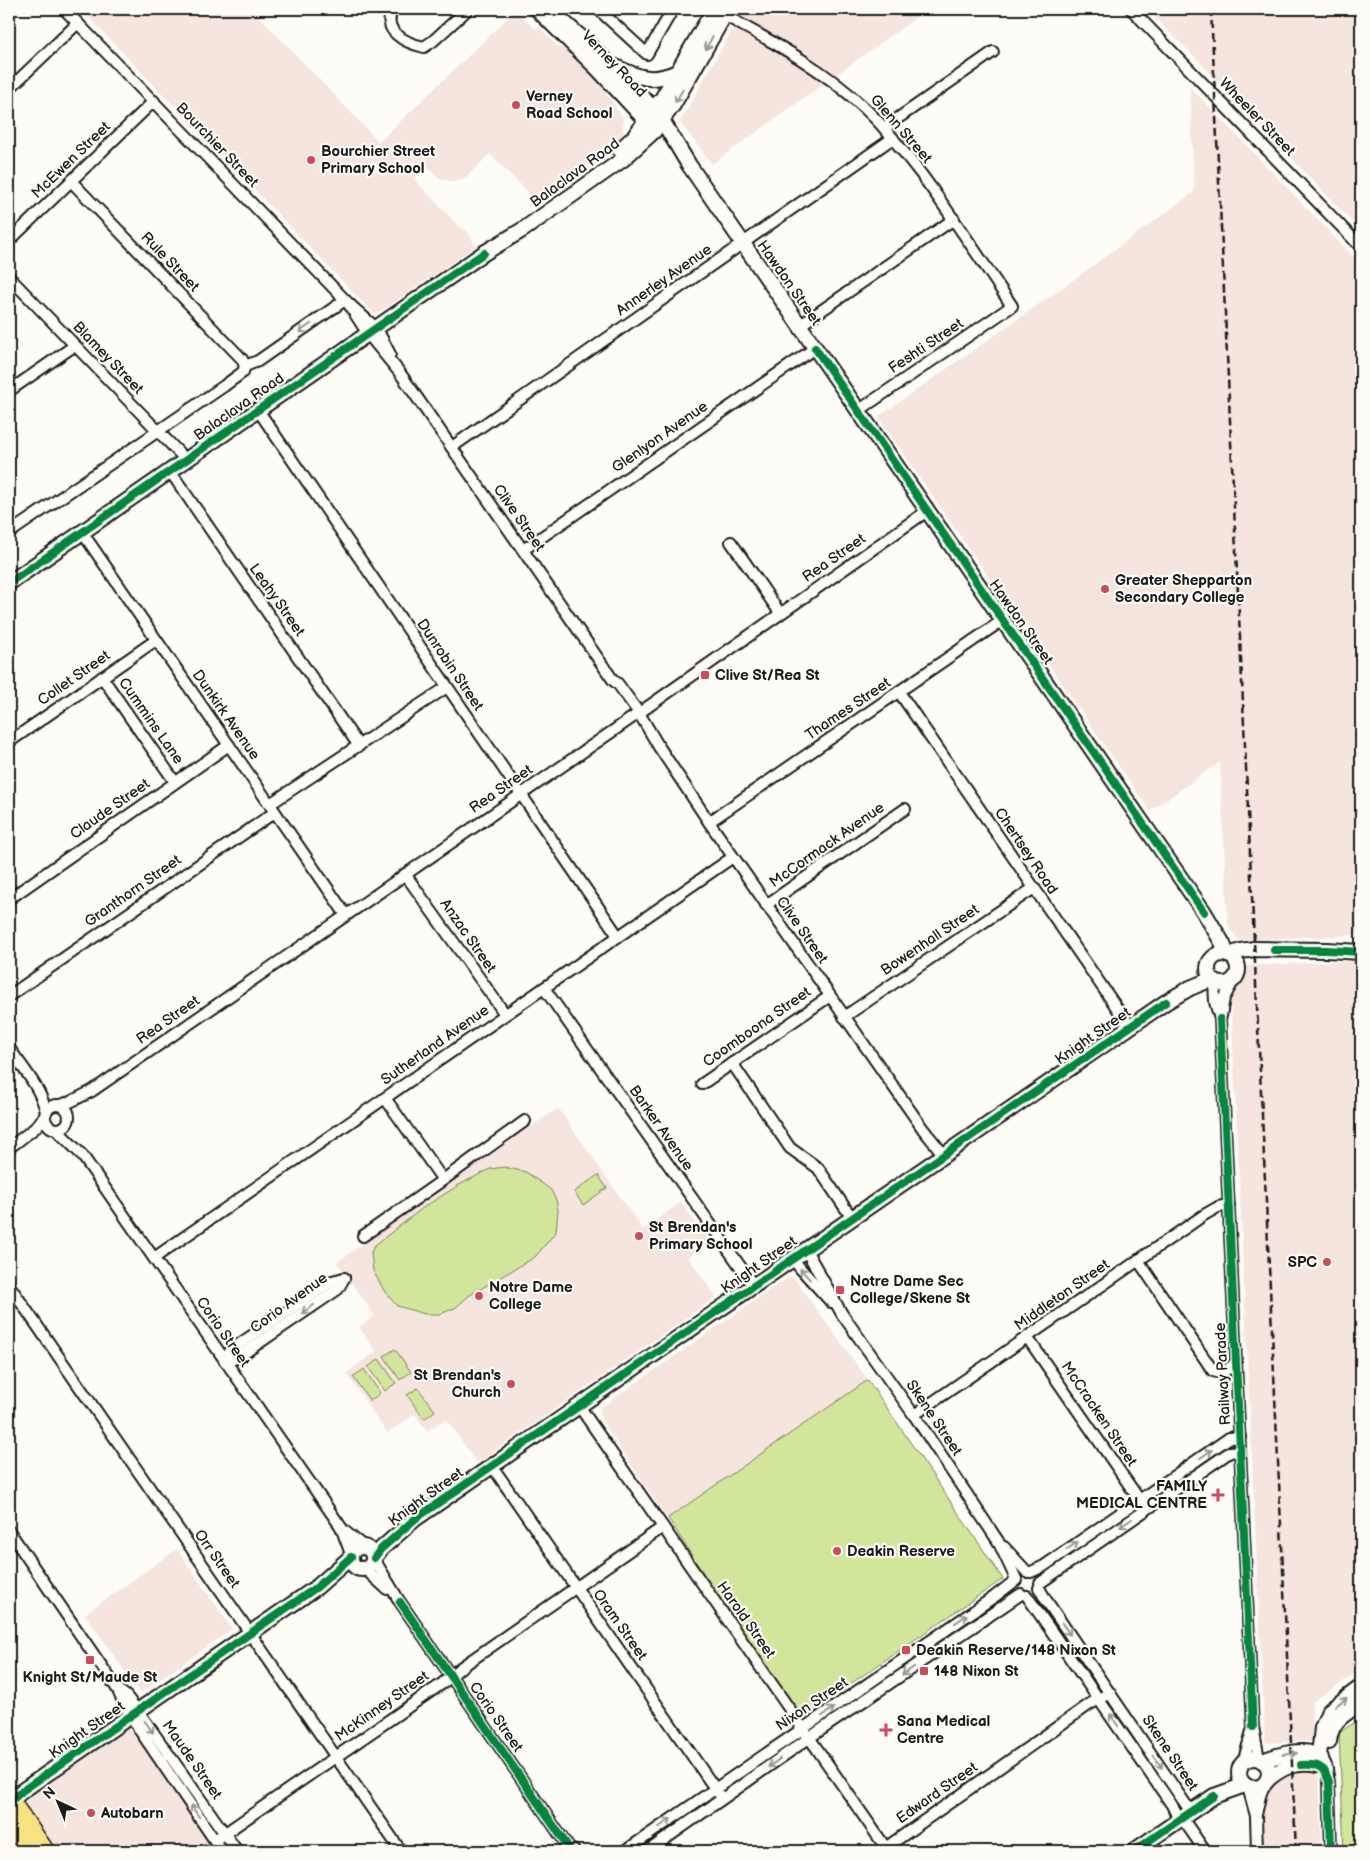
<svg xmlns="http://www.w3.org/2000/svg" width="1370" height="1860" viewBox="0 0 1370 1860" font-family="'Balsamiq Sans',sans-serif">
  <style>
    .built { fill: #f6e4de }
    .green { fill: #d1e69a; stroke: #76815b }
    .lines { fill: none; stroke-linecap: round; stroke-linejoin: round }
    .street-casing { stroke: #1c1c1c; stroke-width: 14 }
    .secondary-casing { stroke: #1c1c1c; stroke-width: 18 }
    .highway-casing { stroke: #1c1c1c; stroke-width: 21 }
    .street { stroke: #fdfcf7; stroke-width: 10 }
    .secondary { stroke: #fdfcf7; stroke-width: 14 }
    .highway { stroke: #f7e281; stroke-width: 18 }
    .rail { stroke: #1c1c1c; stroke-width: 2.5; stroke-dasharray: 8 4; stroke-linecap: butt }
    .cycleway-casing { stroke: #fdfcf7; stroke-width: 11 }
    .cycleway { stroke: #00873e; stroke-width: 8 }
    .oneway { stroke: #989794 }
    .poi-dot { fill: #d1495b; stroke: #fdfcf7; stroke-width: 2 }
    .labels { text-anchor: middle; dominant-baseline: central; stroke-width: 4.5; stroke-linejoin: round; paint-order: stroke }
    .street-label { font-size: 15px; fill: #1c1c1c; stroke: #fdfcf7 }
    .poi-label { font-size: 15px; font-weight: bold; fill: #1c1c1c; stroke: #fdfcf7; text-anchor: start }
  </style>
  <rect width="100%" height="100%" fill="#fdfcf7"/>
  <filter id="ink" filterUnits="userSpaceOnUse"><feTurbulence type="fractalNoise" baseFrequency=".02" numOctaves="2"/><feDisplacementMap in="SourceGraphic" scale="10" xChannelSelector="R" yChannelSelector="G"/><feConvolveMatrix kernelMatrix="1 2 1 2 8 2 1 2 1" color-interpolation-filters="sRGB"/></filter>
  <g filter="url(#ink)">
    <!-- built -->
    <g class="built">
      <path d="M81,9H252L379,142L516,10L535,29L539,27L557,46L568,50L599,83L623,118V134L618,143L535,199L490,154L466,177L454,182L439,178L427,167L414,179L458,226L467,231L476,246L377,314H374Z"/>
      <path d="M744,9H928L712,164L680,122Z"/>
      <path d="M1146,9H1361V231L1188,50Z"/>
      <path d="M1190,87L1361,265V935L1239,940L1228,926L1220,762L1150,811L878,417L1065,286L1194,192Z"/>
      <path d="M1361,960V1670L1312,1702L1313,1741L1267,1743L1265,1740L1231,1002L1233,996L1244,977L1246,966Z"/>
      <path d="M558,1108L643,1230L681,1202L709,1242L688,1257L716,1297L477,1463L446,1419L427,1431L415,1414L387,1433L346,1373L376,1352L359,1327L375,1316L337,1262Z"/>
      <path d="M789,1277H793L868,1380L667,1518L601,1420L600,1408Z"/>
      <path d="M177,1549L232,1629L140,1693L85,1614Z"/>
      <path d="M124,1730H129L134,1733L216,1851H9V1820L28,1806L24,1799Z"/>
      <path d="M1287,1770H1315L1319,1775L1322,1851H1264L1263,1799L1268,1784Z"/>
    </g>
    <!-- green -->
    <g class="green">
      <path d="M504,1167L526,1172L551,1190L556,1200L558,1210L556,1232L535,1257L470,1295L455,1308L440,1314H425L397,1306L385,1292L373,1271L371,1252L375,1245L424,1207L459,1185L490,1169Z"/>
      <path d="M598,1175L607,1188L583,1205L574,1192Z"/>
      <path d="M395,1349L411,1372L400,1380L384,1356Z"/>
      <path d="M379,1359L396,1383L385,1391L368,1367Z"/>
      <path d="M364,1369L380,1393L370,1401L353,1377Z"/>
      <path d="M868,1380L1003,1579L801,1718L734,1622L668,1518Z"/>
      <path d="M418,1388L435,1411L424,1419L407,1395Z"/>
      <path d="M1361,1718V1851H1344L1339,1733Z"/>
    </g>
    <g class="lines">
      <!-- street casing -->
      <g class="street-casing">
        <g id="street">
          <path d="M64,9L348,303L377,329L390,354"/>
          <path d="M393,9C380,30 405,43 424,47L433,41L468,9"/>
          <path d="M598,9L647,54L673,9"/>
          <path d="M1131,9L1361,247"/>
          <path d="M724,15C772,42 821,67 861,105C884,125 902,150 921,174C953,217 982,261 1012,306L858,411"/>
          <path d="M9,89L78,23"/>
          <path d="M884,128L993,52"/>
          <path d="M71,181L242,359L245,366"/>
          <path d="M9,241L154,101"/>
          <path d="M9,277L186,460"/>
          <path d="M348,303L368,334L400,373L613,680L618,684L639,713L659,747L709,822L923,1129L944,1155"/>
          <path d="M799,326L954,219"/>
          <path d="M9,391L74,346"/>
          <path d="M258,410L618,936"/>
          <path d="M452,447L893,138"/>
          <path d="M170,471L359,746"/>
          <path d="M82,532L346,915"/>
          <path d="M9,533L224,386L243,372L245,366L258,361L345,300"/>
          <path d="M731,542L780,613"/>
          <path d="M523,550L815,348"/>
          <path d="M102,677L175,782"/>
          <path d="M899,692L1130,1027"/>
          <path d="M9,742L156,640"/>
          <path d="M270,804L447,687"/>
          <path d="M709,822L1003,620"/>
          <path d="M405,874L505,1014"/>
          <path d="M9,899L229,745"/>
          <path d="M766,905L905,809"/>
          <path d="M1214,981L1215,1002L1220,1019L1253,1727L1259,1759"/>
          <path d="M544,988L754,1286"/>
          <path d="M9,996L275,812"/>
          <path d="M1221,1016L1224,998L1236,976"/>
          <path d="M844,1017L1034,888"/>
          <path d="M9,1048C22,1067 41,1088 46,1112"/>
          <path d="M732,1063L790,1148L818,1168L852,1218"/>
          <path d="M702,1084L830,996"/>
          <path d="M60,1105L70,1102L92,1091L639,713L927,511"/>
          <circle cx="57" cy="1117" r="12"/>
          <path d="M56,1129L82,1155L341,1527L351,1554"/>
          <path d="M9,1148L35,1128L45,1116"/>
          <path d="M443,1180L525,1121"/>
          <path d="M363,1236L443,1180L385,1098"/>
          <path d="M806,1250L842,1314L914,1415L998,1541L1016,1579"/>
          <path d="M154,1258L733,857"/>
          <path d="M793,1259L800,1268L831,1302"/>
          <path d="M1138,1260L1213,1371C1224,1375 1228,1369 1236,1362"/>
          <path d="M9,1285L401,1851"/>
          <path d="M1027,1337L1143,1505"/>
          <path d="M225,1361L231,1350L332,1281L344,1278"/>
          <path d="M225,1361L237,1358L338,1289L344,1278"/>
          <path d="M579,1406L888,1851"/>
          <path d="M914,1415L1204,1215L1218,1207L1229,1205"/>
          <path d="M492,1466L718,1793"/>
          <path d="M343,1530L363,1546"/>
          <path d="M9,1531L118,1690L126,1696L138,1711L237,1851"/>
          <path d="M1004,1547L1027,1572"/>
          <path d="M374,1559L400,1602L569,1848L574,1851"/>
          <path d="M365,1569L387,1589"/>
          <path d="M1031,1572L1044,1566L1229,1438L1240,1437"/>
          <path d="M1040,1583L1230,1452L1240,1451"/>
          <path d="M1039,1588L1046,1600L1191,1812"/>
          <path d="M1027,1596L1172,1805L1179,1820"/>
          <path d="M119,1693L130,1716L222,1851"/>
          <path d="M1321,1758C1328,1764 1327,1773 1329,1782L1331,1851"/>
          <path d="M1243,1763L1252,1731"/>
          <path d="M1248,1787L1256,1816L1257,1851"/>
          <path d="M1256,1815L1260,1796L1265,1782"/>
          <path d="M1182,1818L1205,1851"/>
          <path d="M215,1840L443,1683L460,1668L663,1527"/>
          <path d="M625,1851L994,1597L1016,1580"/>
          <path d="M648,1851L809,1738L1021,1594"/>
          <path d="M881,1851L1090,1704L1110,1693"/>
        </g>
      </g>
      <!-- secondary casing -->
      <g class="secondary-casing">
        <g id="secondary">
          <path d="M537,9L598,69L652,127"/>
          <path d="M549,9L585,41L654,109L662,120L689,165L1204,912L1223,944L1227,955"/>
          <path d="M616,67C639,78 653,83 677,72"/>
          <path d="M620,150L634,137L663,97L714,9"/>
          <path d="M9,583L484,253L524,229L622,160L655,130L673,105L728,9"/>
          <circle cx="1223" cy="969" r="15"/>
          <path d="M1229,955L1241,951L1254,949L1326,950L1361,952"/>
          <circle cx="362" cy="1558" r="11"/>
          <path d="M374,1558L381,1549L415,1519L1166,1002L1190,988L1212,979"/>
          <path d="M1329,1742C1331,1720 1344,1715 1361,1703"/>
          <circle cx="1254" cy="1773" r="15"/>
          <path d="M1262,1761C1278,1755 1307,1746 1321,1758"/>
          <path d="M1318,1765L1322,1728L1329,1711L1361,1687"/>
          <path d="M1267,1780C1283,1766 1297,1761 1318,1765"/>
          <path d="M9,1803L22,1791L317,1587L351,1557"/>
          <path d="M1134,1851L1214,1796L1245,1785"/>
        </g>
      </g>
      <!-- highway casing -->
      <g class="highway-casing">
        <g id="highway">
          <path d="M9,1799L45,1851"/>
          <path d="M9,1822L29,1851"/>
        </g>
      </g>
      <!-- street -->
      <use href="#street" class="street"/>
      <!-- secondary -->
      <use href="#secondary" class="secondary"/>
      <!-- highway -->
      <use href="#highway" class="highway"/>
      <!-- rail -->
      <path class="rail" d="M1211,9L1296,1851"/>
      <!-- cycleway casing -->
      <g class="cycleway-casing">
        <g id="cycleway">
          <path d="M815,348L1204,912"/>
          <path d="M9,583L484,253"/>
          <path d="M1274,950H1326L1361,952"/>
          <path d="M1220,1019L1253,1727"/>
          <path d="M374,1558L381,1549L415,1519L1166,1002"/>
          <path d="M400,1602L569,1848"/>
          <path d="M1301,1765C1317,1764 1324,1765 1329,1782L1331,1851"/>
          <path d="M9,1803L22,1791L317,1587L351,1557"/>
          <path d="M1134,1851L1214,1796"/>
        </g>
      </g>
      <!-- cycleway -->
      <use href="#cycleway" class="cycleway"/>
    </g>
    <!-- one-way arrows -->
    <defs><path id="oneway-shaft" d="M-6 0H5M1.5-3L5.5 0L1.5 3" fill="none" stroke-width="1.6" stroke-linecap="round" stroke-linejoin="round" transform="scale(1.25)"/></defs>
    <g class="oneway">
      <use href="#oneway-shaft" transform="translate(709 43) rotate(119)"/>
      <use href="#oneway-shaft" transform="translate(679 96) rotate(120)"/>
      <use href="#oneway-shaft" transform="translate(305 328) rotate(145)"/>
      <use href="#oneway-shaft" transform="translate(805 1274) rotate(-132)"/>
      <use href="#oneway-shaft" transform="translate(308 1309) rotate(145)"/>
      <use href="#oneway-shaft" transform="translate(1206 1454) rotate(-35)"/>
      <use href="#oneway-shaft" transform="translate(1126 1523) rotate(145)"/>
      <use href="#oneway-shaft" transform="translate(1072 1546) rotate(-34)"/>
      <use href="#oneway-shaft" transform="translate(961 1619) rotate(-35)"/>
      <use href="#oneway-shaft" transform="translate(1066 1629) rotate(55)"/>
      <use href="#oneway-shaft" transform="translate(908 1671) rotate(145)"/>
      <use href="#oneway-shaft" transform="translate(1341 1702) rotate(-36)"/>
      <use href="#oneway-shaft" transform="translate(828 1712) rotate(-35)"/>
      <use href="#oneway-shaft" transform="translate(1114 1720) rotate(-124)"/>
      <use href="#oneway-shaft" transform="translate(149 1727) rotate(54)"/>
      <use href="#oneway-shaft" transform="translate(1290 1754) rotate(-7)"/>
      <use href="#oneway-shaft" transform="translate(1158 1762) rotate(56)"/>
      <use href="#oneway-shaft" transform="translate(774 1763) rotate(144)"/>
      <use href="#oneway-shaft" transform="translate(195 1811) rotate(-124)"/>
      <use href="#oneway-shaft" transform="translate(665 1823) rotate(-35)"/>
    </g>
  </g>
  <!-- markers -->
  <g class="poi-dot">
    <circle cx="516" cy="105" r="5"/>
    <circle cx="311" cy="160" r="5"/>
    <circle cx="1105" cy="589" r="5"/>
    <rect x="700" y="670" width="10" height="10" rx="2.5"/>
    <circle cx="639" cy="1236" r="5"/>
    <circle cx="1327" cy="1262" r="5"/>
    <rect x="835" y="1285" width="10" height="10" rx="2.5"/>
    <circle cx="479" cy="1296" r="5"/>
    <circle cx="511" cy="1384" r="5"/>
    <path d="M1215.5 1487.5h5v5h5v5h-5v5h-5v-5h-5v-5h5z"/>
    <circle cx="837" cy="1551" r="5"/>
    <rect x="901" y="1645" width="10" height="10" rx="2.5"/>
    <rect x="85" y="1655" width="10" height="10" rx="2.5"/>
    <rect x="919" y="1666" width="10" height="10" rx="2.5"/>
    <path d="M883.5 1722.5h5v5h5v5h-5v5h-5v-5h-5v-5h5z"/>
    <circle cx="91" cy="1813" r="5"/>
  </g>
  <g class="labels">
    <!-- street labels -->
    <g class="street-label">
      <text transform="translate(614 64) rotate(46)">Verney Road</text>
      <text transform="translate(1257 117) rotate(46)">Wheeler Street</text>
      <text transform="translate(901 129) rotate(49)">Glenn Street</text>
      <text transform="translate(217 145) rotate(46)">Bourchier Street</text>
      <text transform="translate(71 160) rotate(-44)">McEwen Street</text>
      <text transform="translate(575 173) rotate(-36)">Balaclava Road</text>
      <text transform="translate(170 262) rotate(46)">Rule Street</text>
      <text transform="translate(664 280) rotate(-35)">Annerley Avenue</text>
      <text transform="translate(789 283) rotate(55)">Hawdon Street</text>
      <text transform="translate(926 346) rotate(-34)">Feshti Street</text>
      <text transform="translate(108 358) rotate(46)">Blamey Street</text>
      <text transform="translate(239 407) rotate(-35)">Balaclava Road</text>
      <text transform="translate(660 437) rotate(-35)">Glenlyon Avenue</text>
      <text transform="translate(519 518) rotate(55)">Clive Street</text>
      <text transform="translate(834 558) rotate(-35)">Rea Street</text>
      <text transform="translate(277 600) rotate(55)">Leahy Street</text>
      <text transform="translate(1021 622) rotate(55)">Hawdon Street</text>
      <text transform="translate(450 665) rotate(56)">Dunrobin Street</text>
      <text transform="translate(74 678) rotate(-35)">Collet Street</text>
      <text transform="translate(848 709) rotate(-34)">Thames Street</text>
      <text transform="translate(226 715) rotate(55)">Dunkirk Avenue</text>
      <text transform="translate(151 721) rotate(55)">Cummins Lane</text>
      <text transform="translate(501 789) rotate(-35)">Rea Street</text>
      <text transform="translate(110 809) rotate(-35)">Claude Street</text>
      <text transform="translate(827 845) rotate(-35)">McCormack Avenue</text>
      <text transform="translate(1026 851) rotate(56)">Chertsey Road</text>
      <text transform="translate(133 891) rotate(-35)">Granthorn Street</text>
      <text transform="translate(802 930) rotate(55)">Clive Street</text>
      <text transform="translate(468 936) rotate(55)">Anzac Street</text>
      <text transform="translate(930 940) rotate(-34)">Bowenhall Street</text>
      <text transform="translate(168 1020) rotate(-35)">Rea Street</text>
      <text transform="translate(757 1027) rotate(-35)">Coomboona Street</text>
      <text transform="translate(1093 1036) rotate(-35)">Knight Street</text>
      <text transform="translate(435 1045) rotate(-35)">Sutherland Avenue</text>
      <text transform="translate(661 1128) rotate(55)">Barker Avenue</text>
      <text transform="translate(759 1265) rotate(-35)">Knight Street</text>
      <text transform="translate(1062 1295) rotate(-35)">Middleton Street</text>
      <text transform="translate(289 1303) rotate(-36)">Corio Avenue</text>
      <text transform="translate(223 1332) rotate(55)">Corio Street</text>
      <text transform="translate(1223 1374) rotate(-93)">Railway Parade</text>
      <text transform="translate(1099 1414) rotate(56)">McCracken Street</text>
      <text transform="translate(934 1418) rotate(56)">Skene Street</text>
      <text transform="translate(426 1497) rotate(-36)">Knight Street</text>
      <text transform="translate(217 1559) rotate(55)">Orr Street</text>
      <text transform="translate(746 1620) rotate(55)">Harold Street</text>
      <text transform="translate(620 1625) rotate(55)">Oram Street</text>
      <text transform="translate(812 1704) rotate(-34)">Nixon Street</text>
      <text transform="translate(382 1706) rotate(-35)">McKinney Street</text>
      <text transform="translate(496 1717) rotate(55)">Corio Street</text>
      <text transform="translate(87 1730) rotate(-35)">Knight Street</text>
      <text transform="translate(1170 1753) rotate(56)">Skene Street</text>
      <text transform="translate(192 1760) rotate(55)">Maude Street</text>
      <text transform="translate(937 1793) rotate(-35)">Edward Street</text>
    </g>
    <!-- poi labels -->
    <g class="poi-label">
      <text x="526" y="96">Verney<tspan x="526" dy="17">Road School</tspan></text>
      <text x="321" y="151">Bourchier Street<tspan x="321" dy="17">Primary School</tspan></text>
      <text x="1115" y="580">Greater Shepparton<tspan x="1115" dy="17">Secondary College</tspan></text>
      <text x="715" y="675">Clive St/Rea St</text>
      <text x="649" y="1227">St Brendan's<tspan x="649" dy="17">Primary School</tspan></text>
      <text x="1317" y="1262" text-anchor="end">SPC</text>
      <text x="850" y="1281">Notre Dame Sec<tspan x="850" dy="17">College/Skene St</tspan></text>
      <text x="489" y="1287">Notre Dame<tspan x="489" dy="17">College</tspan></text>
      <text x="501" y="1375" text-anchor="end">St Brendan's<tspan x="501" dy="17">Church</tspan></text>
      <text x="1207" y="1486" text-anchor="end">FAMILY<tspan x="1207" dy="17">MEDICAL CENTRE</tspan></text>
      <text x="847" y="1551">Deakin Reserve</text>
      <text x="916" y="1650">Deakin Reserve/148 Nixon St</text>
      <text x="934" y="1671">148 Nixon St</text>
      <text x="90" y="1677" text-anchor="middle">Knight St/Maude St</text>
      <text x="897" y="1721">Sana Medical<tspan x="897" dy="17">Centre</tspan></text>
      <text x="101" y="1813">Autobarn</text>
    </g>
  </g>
  <!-- margin -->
  <rect width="1370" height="1860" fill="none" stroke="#fdfcf7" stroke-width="30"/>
  <rect x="15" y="15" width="1340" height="1830" fill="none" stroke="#1c1c1c" stroke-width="2" filter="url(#ink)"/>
  <!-- north arrow -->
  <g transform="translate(58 1802) rotate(316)" stroke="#fdfcf7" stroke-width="4" paint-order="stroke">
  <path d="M0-4L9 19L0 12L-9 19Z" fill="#1c1c1c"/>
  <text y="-8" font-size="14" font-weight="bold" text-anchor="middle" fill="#1c1c1c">N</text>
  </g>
</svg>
